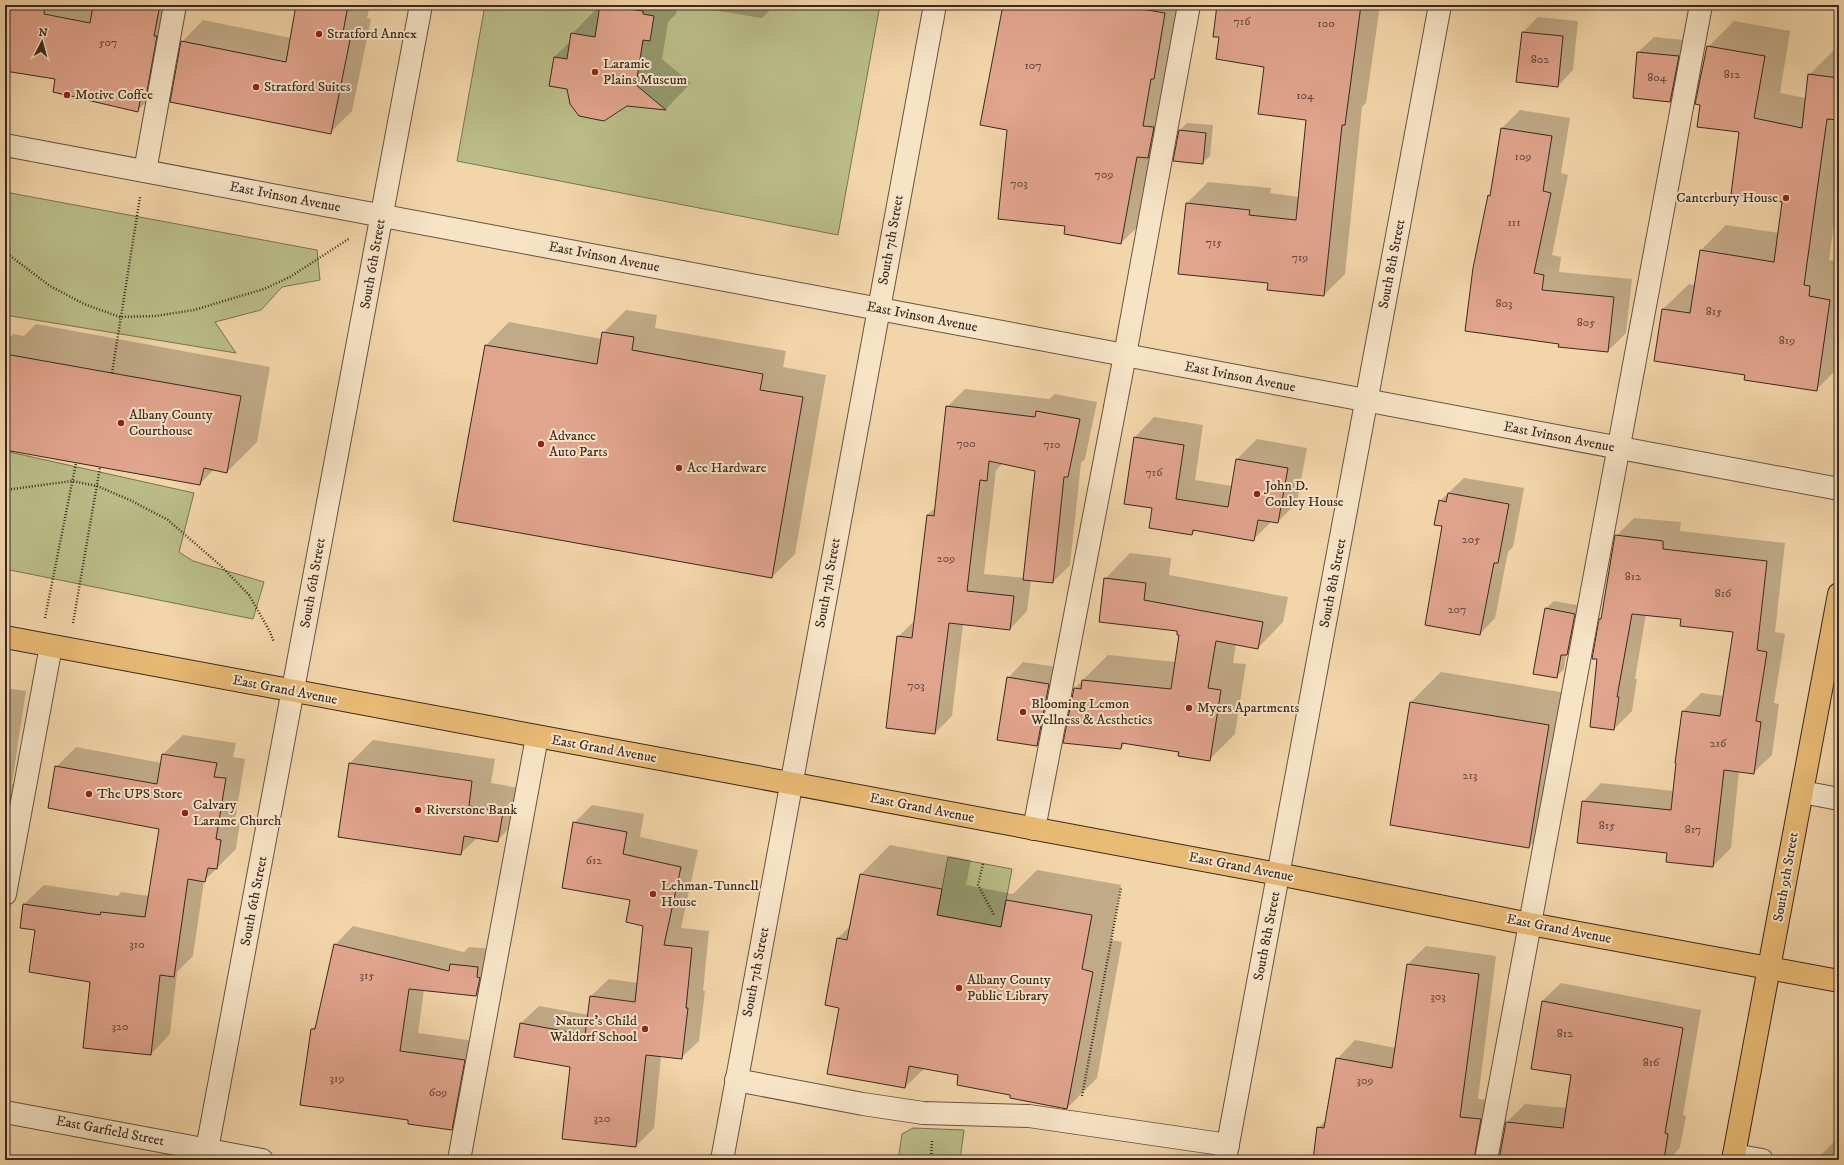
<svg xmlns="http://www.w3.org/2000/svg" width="1844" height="1165" viewBox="0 0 1844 1165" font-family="'IM FELL DW Pica',serif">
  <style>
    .green { fill: #babd88; stroke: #7a7254 }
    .shadow { fill: #0003; fill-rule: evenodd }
    .building { fill: #e1a48d; stroke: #3a2821 }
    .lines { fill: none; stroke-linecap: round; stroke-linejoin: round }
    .minor-casing { stroke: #685343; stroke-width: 24 }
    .major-casing { stroke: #3a2821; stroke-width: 24 }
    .path { stroke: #3a2821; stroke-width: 2.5; stroke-dasharray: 1 2; stroke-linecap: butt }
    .minor { stroke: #f7e4c7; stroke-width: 22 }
    .major { stroke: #e9ba74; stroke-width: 22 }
    .poi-dot { fill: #8f2418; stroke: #f7e4c7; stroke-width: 1.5 }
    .labels { text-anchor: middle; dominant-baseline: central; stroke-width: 4; stroke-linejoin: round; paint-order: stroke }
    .number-label { font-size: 12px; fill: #64473c }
    .poi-label { font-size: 14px; fill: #3a2821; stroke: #f7e4c7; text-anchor: start }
    .street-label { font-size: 14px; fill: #3a2821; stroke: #f7e4c7 }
  </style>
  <rect width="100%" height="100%" fill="#f2d5a9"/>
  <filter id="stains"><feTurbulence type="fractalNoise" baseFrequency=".005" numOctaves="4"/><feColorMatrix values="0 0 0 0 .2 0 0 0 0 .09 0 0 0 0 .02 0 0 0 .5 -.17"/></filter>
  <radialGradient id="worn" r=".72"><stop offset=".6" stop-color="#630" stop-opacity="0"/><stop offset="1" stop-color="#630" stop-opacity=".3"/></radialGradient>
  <!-- green -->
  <g class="green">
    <path d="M485,5H880L838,235L457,161Z"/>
    <path d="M5,192L317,250L320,280L282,287L261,310L215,322L236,353L5,315L10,271L5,269Z"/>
    <path d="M5,451L194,493L179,552L193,561L264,582L253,619L5,569Z"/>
    <path d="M948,857L1012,869L1001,927L937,915Z"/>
    <path d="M913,1128L964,1130L960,1160H898L902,1134Z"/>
  </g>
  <!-- shadow -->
  <g class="shadow">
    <path d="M5,5H178L160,88L137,111L56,78L5,70Z"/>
    <path d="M297,5H370L367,18L371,19L352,111L331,132L182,42L203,20L291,38Z"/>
    <path d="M601,5H678L676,14L668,22L662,59L691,83L666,109L627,105L568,88L554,57L571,41L572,34L598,7L601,8Z"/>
    <path d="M682,5H775L762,18Z"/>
    <path d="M1004,5H1187L1147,218L1121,243L1065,234L1067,226L1008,129Z"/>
    <path d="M1218,5H1380L1366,103L1362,107L1345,274L1324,295L1269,282L1187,203L1208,182L1271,188L1270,193L1299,197L1307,119L1266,66L1220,36Z"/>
    <path d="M1538,17L1578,21L1573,70L1558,86L1523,32Z"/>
    <path d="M1734,21L1790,31L1780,93L1806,98L1809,75L1835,49L1839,50V188L1829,260L1835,261L1834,271L1839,272V367L1816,390L1746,375L1663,309L1689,284L1695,285L1701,250L1726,225L1779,233L1783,201L1741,132L1708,47Z"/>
    <path d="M1654,37L1694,41L1685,85L1670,101L1638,52Z"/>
    <path d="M1520,110L1570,118L1561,173L1568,175L1552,255L1561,257L1559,272L1632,279L1626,333L1608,351L1560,343L1489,196L1492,193L1502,128Z"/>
    <path d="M1187,123L1213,125L1210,156L1202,163L1180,130Z"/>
    <path d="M626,310L657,315L655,328L786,351L783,367L826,375L795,554L772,577L455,520L486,345L509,322L602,339L603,333Z"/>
    <path d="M36,324L270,367L257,442L227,472L214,469L200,484L5,449V342L13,334L24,336Z"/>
    <path d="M965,389L1049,399L1055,394L1097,402L1085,459L1081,463L1070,565L1053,582L1031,580L1027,611L1010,629L963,624L952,716L935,733L898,637L916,619L927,515L936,507L947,407ZM1003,463L1036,470L1025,578L984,574L996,470Z"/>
    <path d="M1154,417L1203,425L1195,480L1232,486L1237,459L1257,439L1307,448L1297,502L1278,522L1272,521L1253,540L1196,530L1192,534L1153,507L1135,437Z"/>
    <path d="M1464,478L1524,488L1513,547L1508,552L1495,618L1480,634L1443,526L1440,501Z"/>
    <path d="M1634,518L1681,522L1680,531L1785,543L1775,632L1785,634L1774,703L1779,704L1772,755L1753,773L1739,771L1731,848L1713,866L1668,852L1583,802L1601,783L1674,791L1677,762H1676L1683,711L1701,693L1724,696L1734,631L1682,618L1646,614L1635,679H1637L1632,711L1614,729L1598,659L1600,619L1602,618L1616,536Z"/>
    <path d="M1130,553L1171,558L1169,575L1288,597L1283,622L1258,648L1236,644L1233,663L1246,664L1235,734L1210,759L1180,751L1125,743L1121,748L1065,742L1075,688L1108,655L1176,662L1181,634L1178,630L1105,579Z"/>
    <path d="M1554,601L1582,606L1574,647L1566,655L1564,669L1556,677L1546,608Z"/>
    <path d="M1023,662L1064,668L1052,730L1037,745L1008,678Z"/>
    <path d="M1441,672L1578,695L1558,817L1529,847L1411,702Z"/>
    <path d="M5,688L26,691L12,784L29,787L5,853Z"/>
    <path d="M183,735L236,743L233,757L245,759L235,820L240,821L236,849L204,881L193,956L177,972L170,1034L151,1054L91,981L36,930L24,904L44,885L118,896L121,892L149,896L160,828L56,767L76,747L162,763L163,754Z"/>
    <path d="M373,740L495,759L491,783L525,789L520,817L498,840L478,837L460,854L350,763Z"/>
    <path d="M592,805L644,814L640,837L698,850L681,928L709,931L703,991H705L699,1041L681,1058L661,1056L654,1128L636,1146L563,1138L571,1066L515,1056L521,1023L539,1006L589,1015L591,996L609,979L638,983L644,925L632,899L574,823Z"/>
    <path d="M890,845L971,860L966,885L1013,894L1037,870L1121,885L1111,940L1122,942L1097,1078L1067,1108L1011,1094L960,1074L925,1068L905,1087L841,1007L826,1004L838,938L851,925L861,874Z"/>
    <path d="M353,926L464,952L469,947L496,949L494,977L476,995L424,990L418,1033L482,1042L470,1111L451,1129L409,1119L312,1029L317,1024L335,945Z"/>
    <path d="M1426,946L1496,956L1478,1099L1498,1101L1496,1151L1501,1154L1507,1122L1525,1104L1567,1108L1572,1074L1542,1001L1561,983L1701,1010L1683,1115L1686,1116L1680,1147L1670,1160H1314L1318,1128L1326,1120L1337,1059L1355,1040L1396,1048L1408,964Z"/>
    <path d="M1839,1137V1160H1816Z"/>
    <path d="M1086,1154L1110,1158V1160H1080Z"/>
  </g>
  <!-- building -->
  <g class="building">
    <path d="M5,5H45L44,14L90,23L93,5H160L154,36H157L146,97L141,96L138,112L53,92L55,79L5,71Z"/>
    <path d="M296,5H348L342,38L350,40L331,134L170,102L181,41L286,62Z"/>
    <path d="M600,5L643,11V14L654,16L650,41L643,40L636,85L666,110L627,106L604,121L579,116L570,104L567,89L549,86L554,57L567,59L571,33L595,37Z"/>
    <path d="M1003,5H1118L1165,13L1154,79H1151L1143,126L1154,127L1148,158L1137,157L1121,244L1064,234L1065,226L998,219L1007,130L980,125Z"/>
    <path d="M1217,5H1361L1345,125H1342L1324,296L1267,290L1268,283L1178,274L1186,203L1250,210L1249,215L1296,220L1306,120L1258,114L1264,67L1216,59L1219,37H1213Z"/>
    <path d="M1522,32L1563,36L1558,87L1516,82Z"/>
    <path d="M1707,46L1765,56L1754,118L1802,128L1808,74L1839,78V120L1827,119L1804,285L1810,286L1809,296L1830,300L1817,391L1744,380L1745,375L1654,361L1662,309L1690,313L1700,250L1774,262L1782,202L1731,194L1739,132L1697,127L1700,105L1695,104Z"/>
    <path d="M1637,52L1679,56L1670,102L1633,98Z"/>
    <path d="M1501,128L1552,136L1543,191L1551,193L1534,273L1544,275L1542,290L1614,297L1608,352L1558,347L1559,344L1465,331L1473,268L1488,195L1490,196Z"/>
    <path d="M1179,130L1206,133L1203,164L1173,161Z"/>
    <path d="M602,332L634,337L632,350L763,374L760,390L803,397L772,578L453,521L485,345L597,364Z"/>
    <path d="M5,354L241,396L227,473L204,468L200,485L5,450Z"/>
    <path d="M946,406L1035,417L1036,411L1080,419L1068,477H1064L1053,583L1023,580L1035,471L989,461L987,481L980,480L967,591L1014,596L1010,630L949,623L935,734L886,728L897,636L912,638L927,515L934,516Z"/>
    <path d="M1134,437L1184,445L1176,499L1228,507L1236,459L1288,468L1278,523L1258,520L1254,541L1193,530L1192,535L1149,528L1152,508L1124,504Z"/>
    <path d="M1448,493L1509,504L1498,563H1494L1480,635L1425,625L1442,526L1434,525L1439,500L1446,502Z"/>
    <path d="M1615,535L1663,541V549L1767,561L1757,650L1767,652L1756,721L1761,722L1754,774L1724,770L1713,867L1666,862L1667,853L1577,843L1582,801L1671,810L1676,763H1675L1682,711L1720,716L1733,632L1680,626L1681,619L1632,614L1617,697H1619L1614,730L1590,727L1597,659H1592L1599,619H1601Z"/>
    <path d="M1104,578L1146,583L1144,600L1263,622L1258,649L1216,641L1208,688L1221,690L1210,761L1178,756L1179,752L1122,743L1121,749L1063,743L1074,688L1081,689L1082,680L1171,689L1179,635H1177V631L1099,622Z"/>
    <path d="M1545,608L1575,614L1567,655H1561L1557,678L1533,674Z"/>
    <path d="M1007,677L1049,684L1037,746L997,740Z"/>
    <path d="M1410,702L1549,725L1529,848L1390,825Z"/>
    <path d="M162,754L217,763L214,777L226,778L216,839L221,840L217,869L208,868L205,882L188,879L174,977L160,975L151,1055L83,1048L90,982L29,972L35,930L20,928L23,904L100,915L101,912L145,917L159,829L48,808L55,766L157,784Z"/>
    <path d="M349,763L472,781L469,806L503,812L498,842L464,836L461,855L338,837Z"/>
    <path d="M573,822L627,832L623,854L681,867L664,945L692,948L686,1008H688L682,1059L646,1055L636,1147L562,1139L570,1067L514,1057L520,1023L585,1035L590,996L635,1002L643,926L626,922L630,900L562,888Z"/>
    <path d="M860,874L942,889L937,915L1001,927L1006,900L1092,915L1082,969L1093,972L1067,1109L1010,1098V1095L957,1085L958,1075L909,1066L905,1088L827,1074L839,1008L825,1005L837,938L847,940Z"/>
    <path d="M334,944L449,971L450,964L478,967L477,977L480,978L476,996L409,989L400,1051L465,1060L452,1130L408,1124V1120L300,1105L311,1029H315Z"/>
    <path d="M1407,964L1479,974L1460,1117L1481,1119L1474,1160H1313L1317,1127L1324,1128L1336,1058L1392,1068Z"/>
    <path d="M1542,1001L1683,1028L1665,1133L1668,1134L1664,1160H1499L1506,1122L1563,1128L1571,1075L1531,1069Z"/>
  </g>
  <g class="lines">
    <!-- minor casing -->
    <g class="minor-casing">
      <g id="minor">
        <path d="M5,145L1839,489"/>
        <path d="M145,171L175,5"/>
        <path d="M1802,792L1839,799"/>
        <path d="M1034,829L1125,355L1189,5"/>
        <path d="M5,894L51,646"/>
        <path d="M736,1080L863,1104L923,1113L1029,1116L1228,1145"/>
        <path d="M5,1112L262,1160"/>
        <path d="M1734,1155L1762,1160"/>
        <path d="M205,1160L421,5"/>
        <path d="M459,1160L537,737"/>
        <path d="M722,1160L935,5"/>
        <path d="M1225,1160L1440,5"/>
        <path d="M1486,1160L1701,5"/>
      </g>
    </g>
    <!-- major casing -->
    <g class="major-casing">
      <g id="major">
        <path d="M5,637L1278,874L1530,924L1839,981"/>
        <path d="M1733,1160L1839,594"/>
      </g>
    </g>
    <!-- path -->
    <g class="path">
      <path d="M5,252L50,286L84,304L120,317L155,316L194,310L264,289L290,277L350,238"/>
      <path d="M112,373L140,197"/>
      <path d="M5,490L72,481L97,486L130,500L168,520L221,566L249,595L269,630L274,642"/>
      <path d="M45,618L76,463"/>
      <path d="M73,623L100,467"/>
      <path d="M983,864L978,885L994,915"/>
      <path d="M1082,1096L1121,888"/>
      <path d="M931,1160L932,1141"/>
    </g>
    <!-- minor -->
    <use href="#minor" class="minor"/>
    <!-- major -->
    <use href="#major" class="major"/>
  </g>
  <!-- markers -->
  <g class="poi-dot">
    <circle cx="319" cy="34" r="4"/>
    <circle cx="595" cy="72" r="4"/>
    <circle cx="256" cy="87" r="4"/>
    <circle cx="67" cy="95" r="4"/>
    <circle cx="1786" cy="198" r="4"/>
    <circle cx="121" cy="423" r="4"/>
    <circle cx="541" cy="444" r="4"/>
    <circle cx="679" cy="468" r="4"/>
    <circle cx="1257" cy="494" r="4"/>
    <circle cx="1189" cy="708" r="4"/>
    <circle cx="1023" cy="712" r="4"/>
    <circle cx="89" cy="794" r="4"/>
    <circle cx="418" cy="810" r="4"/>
    <circle cx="185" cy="813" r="4"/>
    <circle cx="653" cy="894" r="4"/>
    <circle cx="959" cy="988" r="4"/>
    <circle cx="645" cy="1029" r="4"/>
  </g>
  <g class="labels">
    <!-- number labels -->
    <g class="number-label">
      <text x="1242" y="21">716</text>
      <text x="1326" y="23">100</text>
      <text x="108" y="42">507</text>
      <text x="1540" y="59">802</text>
      <text x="1033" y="65">107</text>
      <text x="1732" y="74">812</text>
      <text x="1657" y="77">804</text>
      <text x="1305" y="95">104</text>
      <text x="1523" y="156">109</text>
      <text x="1104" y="174">709</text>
      <text x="1019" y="183">703</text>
      <text x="1514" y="222">111</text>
      <text x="1214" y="242">715</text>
      <text x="1300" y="257">719</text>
      <text x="1504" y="303">803</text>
      <text x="1714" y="311">815</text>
      <text x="1586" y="322">805</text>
      <text x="1787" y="340">819</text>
      <text x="966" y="443">700</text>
      <text x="1052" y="444">710</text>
      <text x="1154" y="472">716</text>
      <text x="1471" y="539">205</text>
      <text x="946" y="558">209</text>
      <text x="1633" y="576">812</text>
      <text x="1723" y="593">816</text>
      <text x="1457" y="609">207</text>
      <text x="916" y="685">703</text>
      <text x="1718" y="743">216</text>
      <text x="1470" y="775">213</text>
      <text x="1607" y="825">815</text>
      <text x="1693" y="829">817</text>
      <text x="594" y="860">612</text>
      <text x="137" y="944">310</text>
      <text x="367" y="975">315</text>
      <text x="1438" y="996">303</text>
      <text x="120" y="1026">320</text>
      <text x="1565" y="1033">812</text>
      <text x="1651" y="1062">816</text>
      <text x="337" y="1078">319</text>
      <text x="1365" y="1080">309</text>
      <text x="438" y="1092">609</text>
      <text x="602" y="1118">320</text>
    </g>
    <!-- poi labels -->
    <g class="poi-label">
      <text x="327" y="34">Stratford Annex</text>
      <text x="603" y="64">Laramie<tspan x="603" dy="16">Plains Museum</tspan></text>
      <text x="264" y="87">Stratford Suites</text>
      <text x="75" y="95">Motive Coffee</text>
      <text x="1778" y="198" text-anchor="end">Canterbury House</text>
      <text x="129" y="415">Albany County<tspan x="129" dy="16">Courthouse</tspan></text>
      <text x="549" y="436">Advance<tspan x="549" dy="16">Auto Parts</tspan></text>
      <text x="687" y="468">Ace Hardware</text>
      <text x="1265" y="486">John D.<tspan x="1265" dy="16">Conley House</tspan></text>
      <text x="1031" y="704">Blooming Lemon<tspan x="1031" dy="16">Wellness &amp; Aesthetics</tspan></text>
      <text x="1197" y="708">Myers Apartments</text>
      <text x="97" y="794">The UPS Store</text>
      <text x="193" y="805">Calvary<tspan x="193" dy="16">Larame Church</tspan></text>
      <text x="426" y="810">Riverstone Bank</text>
      <text x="661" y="886">Lehman-Tunnell<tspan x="661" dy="16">House</tspan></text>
      <text x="967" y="980">Albany County<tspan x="967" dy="16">Public Library</tspan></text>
      <text x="637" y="1021" text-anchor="end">Nature's Child<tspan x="637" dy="16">Waldorf School</tspan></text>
    </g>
    <!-- street labels -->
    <g class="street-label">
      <text transform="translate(285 197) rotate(11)">East Ivinson Avenue</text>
      <text transform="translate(891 240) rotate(-80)">South 7th Street</text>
      <text transform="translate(604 257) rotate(11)">East Ivinson Avenue</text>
      <text transform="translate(373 264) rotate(-80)">South 6th Street</text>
      <text transform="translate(1392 264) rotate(-79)">South 8th Street</text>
      <text transform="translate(922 317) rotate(11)">East Ivinson Avenue</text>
      <text transform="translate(1240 377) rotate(11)">East Ivinson Avenue</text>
      <text transform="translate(1559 437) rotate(11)">East Ivinson Avenue</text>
      <text transform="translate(313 583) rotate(-80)">South 6th Street</text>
      <text transform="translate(828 583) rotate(-80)">South 7th Street</text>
      <text transform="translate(1333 583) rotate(-79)">South 8th Street</text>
      <text transform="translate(285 690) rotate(11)">East Grand Avenue</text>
      <text transform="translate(604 749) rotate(10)">East Grand Avenue</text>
      <text transform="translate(922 808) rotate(11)">East Grand Avenue</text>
      <text transform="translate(1241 867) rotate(11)">East Grand Avenue</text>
      <text transform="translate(1786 877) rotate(-80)">South 9th Street</text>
      <text transform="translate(254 901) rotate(-79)">South 6th Street</text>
      <text transform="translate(1559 929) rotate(11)">East Grand Avenue</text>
      <text transform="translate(1267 936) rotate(-79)">South 8th Street</text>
      <text transform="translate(756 972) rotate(-79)">South 7th Street</text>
      <text transform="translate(110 1131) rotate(11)">East Garfield Street</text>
    </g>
  </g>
  <!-- margin -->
  <rect width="1844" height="1165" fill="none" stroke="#f2d5a9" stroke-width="20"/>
  <rect x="6" y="6" width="1832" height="1153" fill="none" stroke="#3a2821" stroke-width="2"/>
  <rect x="10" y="10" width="1824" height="1145" fill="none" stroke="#3a2821"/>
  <!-- north arrow -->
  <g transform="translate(42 42) rotate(6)" stroke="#f7e4c7" stroke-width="3" paint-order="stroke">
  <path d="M0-3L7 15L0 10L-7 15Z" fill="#3a2821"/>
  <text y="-6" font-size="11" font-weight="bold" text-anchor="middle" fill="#3a2821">N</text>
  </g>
  <rect width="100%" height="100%" filter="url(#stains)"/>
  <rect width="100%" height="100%" fill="url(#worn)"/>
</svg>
